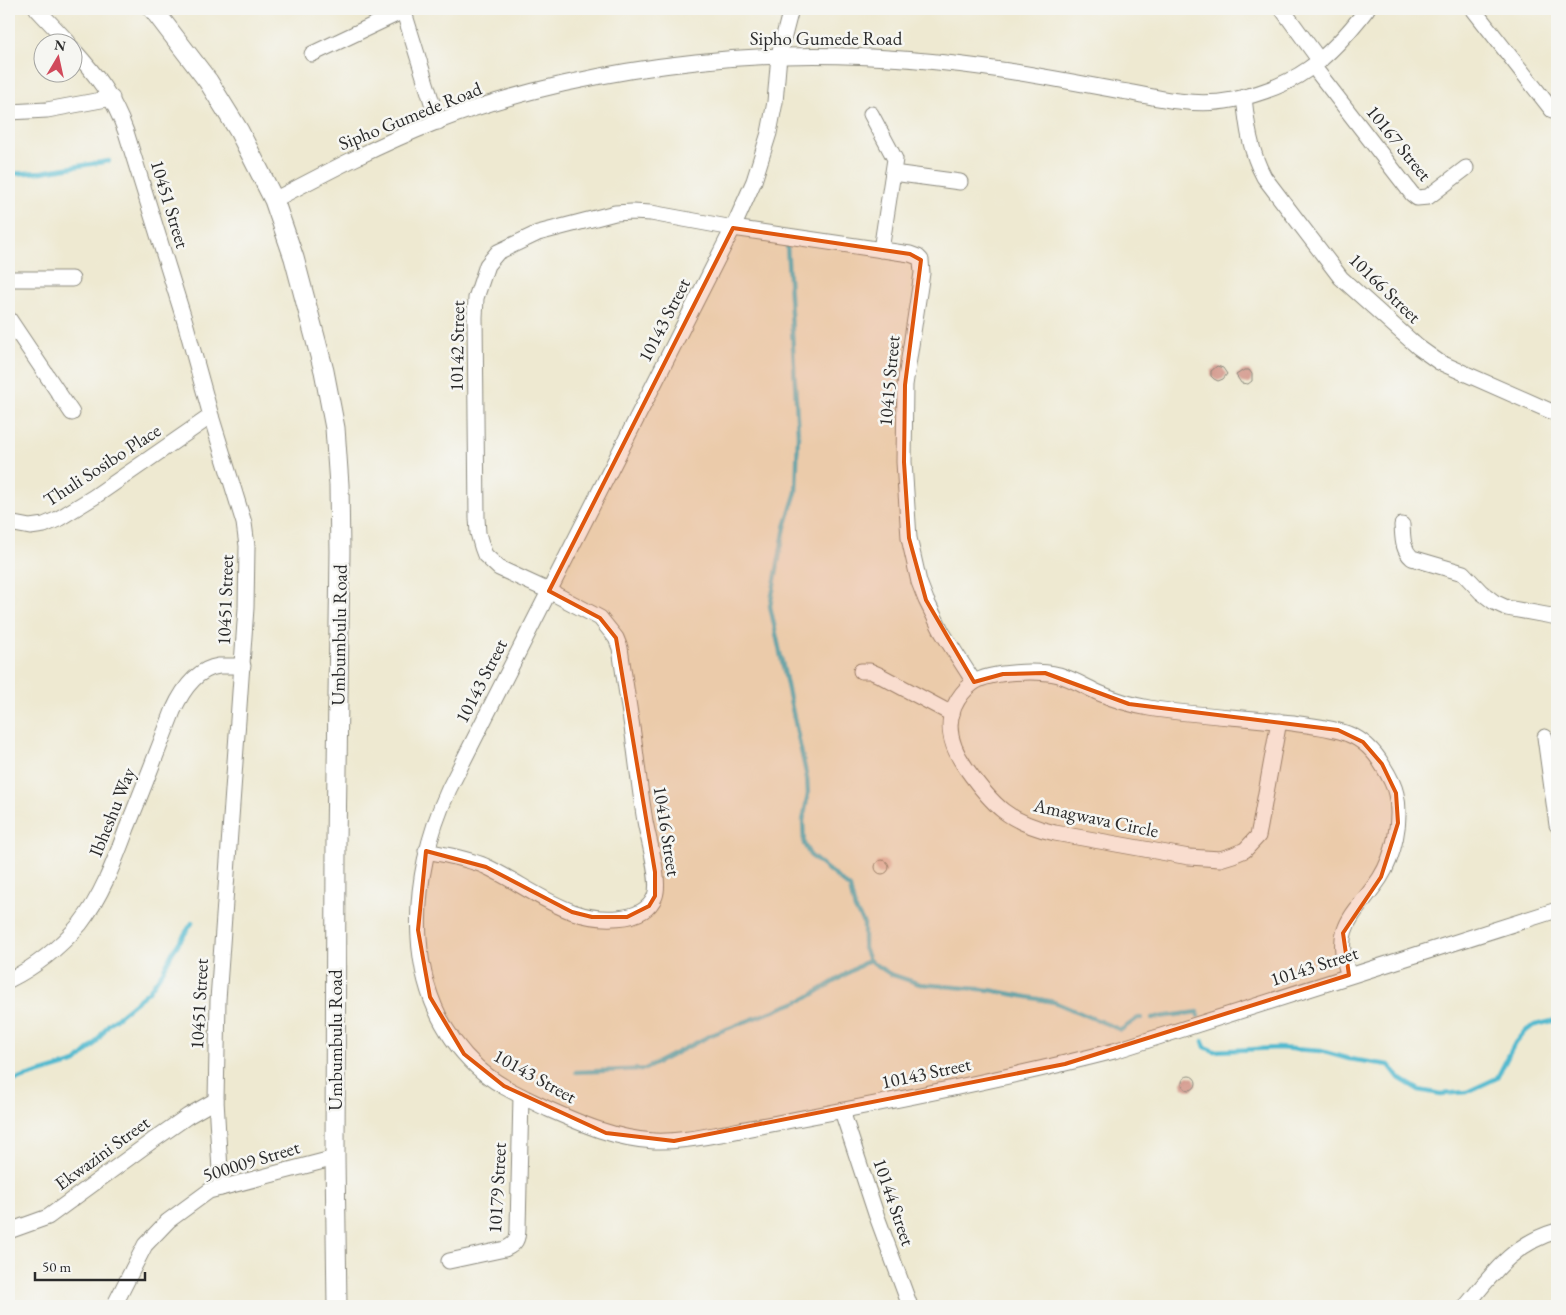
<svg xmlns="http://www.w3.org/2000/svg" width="1566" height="1315" viewBox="0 0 1566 1315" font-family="'EB Garamond',serif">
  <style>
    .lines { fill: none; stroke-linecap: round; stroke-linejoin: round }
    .stream { stroke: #52bacf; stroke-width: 4.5 }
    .building { fill: #d59c90 }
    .minor-casing { stroke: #8c8a7e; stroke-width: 17 }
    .major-casing { stroke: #8c8a7e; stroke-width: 21 }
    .minor { stroke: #fff; stroke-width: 15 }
    .major { stroke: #fff; stroke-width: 19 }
    .marked { fill: #df570e; fill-opacity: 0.2; stroke: #df570e; stroke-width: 4; stroke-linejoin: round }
    .labels { text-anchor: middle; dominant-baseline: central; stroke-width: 5; stroke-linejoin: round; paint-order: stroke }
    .street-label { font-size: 19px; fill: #2b2b2b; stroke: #f6f6f2 }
  </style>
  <rect width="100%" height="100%" fill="#f6f6f2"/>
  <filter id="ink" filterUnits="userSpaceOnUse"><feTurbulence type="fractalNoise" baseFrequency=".02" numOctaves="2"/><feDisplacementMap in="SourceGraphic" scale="10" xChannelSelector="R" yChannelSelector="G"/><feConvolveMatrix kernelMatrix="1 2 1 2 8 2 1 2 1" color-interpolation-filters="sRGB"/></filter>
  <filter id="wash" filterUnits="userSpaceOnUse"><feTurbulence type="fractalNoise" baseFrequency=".0096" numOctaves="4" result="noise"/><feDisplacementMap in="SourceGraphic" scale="20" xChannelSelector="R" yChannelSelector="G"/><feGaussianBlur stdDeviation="1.12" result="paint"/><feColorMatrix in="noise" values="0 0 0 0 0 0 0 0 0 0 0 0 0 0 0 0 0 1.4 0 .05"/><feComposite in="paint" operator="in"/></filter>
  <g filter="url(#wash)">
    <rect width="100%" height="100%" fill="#eee9d1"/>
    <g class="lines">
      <!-- stream -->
      <g class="stream">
        <path d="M9,174L42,172L109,161"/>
        <path d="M787,244L798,435L796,492L785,527L770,606L807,778L808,794L803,821L804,844L810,855L850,888L855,909L864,924V948L869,960L890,974L920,984L990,990L1054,1002L1121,1030L1138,1018H1141"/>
        <path d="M1152,1018L1198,1012V1016"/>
        <path d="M1203,1041L1205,1047L1214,1051L1278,1048L1321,1051L1349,1059L1389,1065L1399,1078L1419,1090L1441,1094L1467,1092L1497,1078L1515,1043L1524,1032L1535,1025L1557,1020"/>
        <path d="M576,1072L645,1069L711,1035L807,998L869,960"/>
        <path d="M9,1082L76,1062L95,1044L108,1025L149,991L163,971L172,953L192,923"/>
      </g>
    </g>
    <g id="blocks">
      <!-- building -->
      <g class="building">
        <path d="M1217,366L1223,368L1227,374L1223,379L1218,381L1214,379L1211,376V371Z"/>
        <path d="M1244,370H1249L1252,374V381L1248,384L1241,383L1236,375Z"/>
        <circle cx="882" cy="867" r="7"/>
        <circle cx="1189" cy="1083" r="7"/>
      </g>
    </g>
  </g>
  <g filter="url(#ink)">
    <use href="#blocks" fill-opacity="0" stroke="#8c8a7e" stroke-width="1"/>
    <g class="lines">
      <!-- minor casing -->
      <g class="minor-casing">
        <g id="minor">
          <path d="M37,9L68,42"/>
          <path d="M403,9L438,122"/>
          <path d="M791,9L779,55L775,102L769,133L754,181L733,228L449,789C408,878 400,995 477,1067C497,1086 524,1097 548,1109C582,1124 616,1139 654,1141C678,1142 702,1137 726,1133C749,1128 773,1124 797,1119C903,1099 1009,1078 1114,1051L1557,910"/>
          <path d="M1282,9L1320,61"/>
          <path d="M1473,9L1552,110"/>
          <path d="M72,48C97,76 113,96 126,132L185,322L211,416L244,523L247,546L246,608L218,1000L216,1100L221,1188"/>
          <path d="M312,54L403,11"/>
          <path d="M1313,66L1412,194L1417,198L1428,197L1466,168"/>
          <path d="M1244,97C1247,126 1250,151 1264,177L1341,278L1418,347L1439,362L1557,414"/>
          <path d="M9,112L47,110L112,98"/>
          <path d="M871,114L895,159L881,250"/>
          <path d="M893,173L960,182"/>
          <path d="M274,200C327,172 380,144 436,122C516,91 610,71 696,62C800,50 904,55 1008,71C1048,77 1088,85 1128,92C1162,99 1197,107 1232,100C1296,87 1328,60 1367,9"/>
          <path d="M9,279H72"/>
          <path d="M9,319L72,413"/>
          <path d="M9,523L30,527L44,525L58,519L94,497L211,416"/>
          <path d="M1402,525C1403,538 1402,549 1412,558L1463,573L1481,592L1494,602L1507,608L1557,617"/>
          <path d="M861,671H870L879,675L952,714"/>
          <path d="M1279,721L1260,826L1258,836L1245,850L1233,855L1220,859L1189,857L1055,833C1008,822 993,806 966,768C953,750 945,728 954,707C958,698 965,689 973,683C991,671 1038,670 1059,675C1073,679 1086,687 1099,693C1115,700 1132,705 1149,708C1197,716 1245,717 1293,723C1311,726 1331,727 1348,734C1364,740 1375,752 1383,766C1388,774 1394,784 1396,794C1402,820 1394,856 1380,878C1356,914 1330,927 1349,975"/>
          <path d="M1545,737L1557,825"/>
          <path d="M426,851C446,855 466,858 485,866C515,880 542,901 573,912C595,920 644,925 655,896C661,880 648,839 645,821C640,792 637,763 633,734C629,706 624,677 620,648L616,638L600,618L549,591L499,568L485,555L482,547L478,533L477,518L475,317L476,298L487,265L498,252L538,233L615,213L632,212L651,213L733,228L910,254L918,257L921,260L922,273L905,385L904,462L909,538L919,582L926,600L942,632L974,682"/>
          <path d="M9,980C37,966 60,947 80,924C102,896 115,860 127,828C143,789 158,750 173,711C182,691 196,669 219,666C227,666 235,666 243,666"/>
          <path d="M842,1111L876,1214L910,1306"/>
          <path d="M9,1231L48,1217L152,1141L188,1116L216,1100"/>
          <path d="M449,1261L505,1249C516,1244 518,1239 518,1228L521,1096"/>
          <path d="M114,1306L145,1245L168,1221L209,1191L335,1158"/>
          <path d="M1466,1306C1493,1273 1514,1243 1557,1231"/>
        </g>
      </g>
      <!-- major casing -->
      <g class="major-casing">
        <path id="major" d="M153,9L208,81L239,131L274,200L294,258L324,371L335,428L339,485L340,551L336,843L335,1158L337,1306"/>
      </g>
      <!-- minor -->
      <use href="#minor" class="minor"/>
      <!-- major -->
      <use href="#major" class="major"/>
    </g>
  </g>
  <!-- marked area -->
  <path class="marked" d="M733,228L910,254L921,260L905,385L904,462L909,538L926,600L974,682L1003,674L1045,673L1129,704L1338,730L1363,742L1382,764L1396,793L1398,823L1381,877L1343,933L1349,975L1065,1064L674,1141L606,1133L504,1086L464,1054L430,997L418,930L426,851L486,867L572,912L592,917H627L649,906L655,896V872L616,638L600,618L549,591Z"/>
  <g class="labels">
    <!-- street labels -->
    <g class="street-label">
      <text x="826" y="38">Sipho Gumede Road</text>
      <text transform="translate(410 116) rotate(-22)">Sipho Gumede Road</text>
      <text transform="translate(1399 143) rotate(51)">10167 Street</text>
      <text transform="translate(170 204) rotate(73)">10451 Street</text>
      <text transform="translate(1385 288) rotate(44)">10166 Street</text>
      <text transform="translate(664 320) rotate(-63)">10143 Street</text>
      <text transform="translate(457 346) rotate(-89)">10142 Street</text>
      <text transform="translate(889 381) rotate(-85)">10415 Street</text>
      <text transform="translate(102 465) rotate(-33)">Thuli Sosibo Place</text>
      <text transform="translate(225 600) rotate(-88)">10451 Street</text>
      <text transform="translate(339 635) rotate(-89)">Umbumbulu Road</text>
      <text transform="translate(481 681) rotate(-63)">10143 Street</text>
      <text transform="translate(112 812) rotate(-68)">Ibheshu Way</text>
      <text transform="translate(1096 818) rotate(12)">Amagwava Circle</text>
      <text transform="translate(667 831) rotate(81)">10416 Street</text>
      <text transform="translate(1314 966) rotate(-18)">10143 Street</text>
      <text transform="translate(199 1004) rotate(-87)">10451 Street</text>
      <text transform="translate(335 1040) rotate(-90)">Umbumbulu Road</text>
      <text transform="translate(926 1073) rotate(-12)">10143 Street</text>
      <text transform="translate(535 1076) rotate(29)">10143 Street</text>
      <text transform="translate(102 1153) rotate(-36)">Ekwazini Street</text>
      <text transform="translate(251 1161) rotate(-17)">500009 Street</text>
      <text transform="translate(497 1188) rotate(-87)">10179 Street</text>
      <text transform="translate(894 1202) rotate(71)">10144 Street</text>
    </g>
  </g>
  <!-- margin -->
  <rect width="1566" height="1315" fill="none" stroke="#f6f6f2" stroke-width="30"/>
  <!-- north arrow -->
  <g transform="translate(58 58) rotate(9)"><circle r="24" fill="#f6f6f2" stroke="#a5a5a2"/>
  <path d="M0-4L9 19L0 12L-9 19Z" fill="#d1495b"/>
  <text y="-8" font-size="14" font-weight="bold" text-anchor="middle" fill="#2b2b2b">N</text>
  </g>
  <!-- scale -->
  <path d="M35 1272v8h110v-8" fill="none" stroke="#2b2b2b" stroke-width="2.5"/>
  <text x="42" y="1272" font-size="15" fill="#2b2b2b" stroke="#f6f6f2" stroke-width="4" paint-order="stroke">50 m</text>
</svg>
